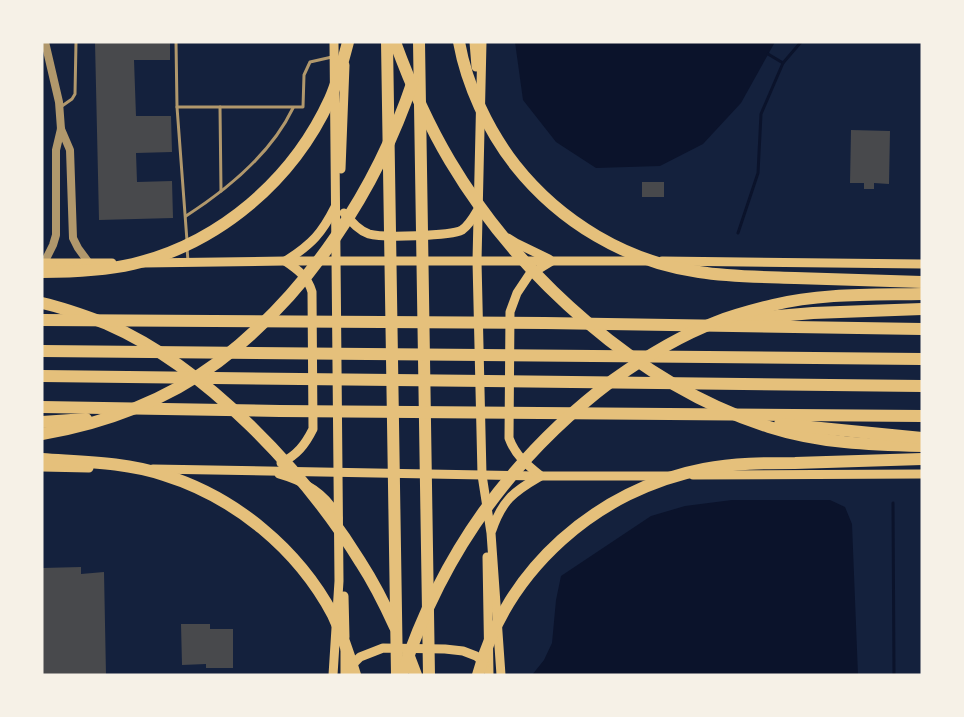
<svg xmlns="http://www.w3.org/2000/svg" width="964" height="717" viewBox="0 0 964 717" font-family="Raleway,sans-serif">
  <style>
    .water { fill: #0b132b }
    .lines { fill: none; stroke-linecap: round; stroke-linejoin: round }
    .stream { stroke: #0b132b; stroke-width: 3 }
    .building { fill: #48494c }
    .service { stroke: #b1986c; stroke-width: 3 }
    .tertiary { stroke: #b1986c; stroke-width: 8 }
    .secondary { stroke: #e5c07b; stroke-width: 9 }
    .motorway { stroke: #e5c07b; stroke-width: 12 }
  </style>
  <rect width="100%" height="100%" fill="#14213d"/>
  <!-- water -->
  <g class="water">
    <path d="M515,42H775L741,103L703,144L660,166L596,168L556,142L523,100Z"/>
    <path d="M732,500H830L845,507L852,524L858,675H532L544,660L552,643L556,600L561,576L651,516L685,506Z"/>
  </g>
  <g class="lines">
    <!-- stream -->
    <g class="stream">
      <path d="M768,54L783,63"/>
      <path d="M738,233L758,173L761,114L783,63L801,42"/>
      <path d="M893,503L894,675"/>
    </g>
  </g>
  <!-- building -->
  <g class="building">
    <path d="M95,42H170V60H134L136,116H171L172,152L136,153L137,182L172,181L173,218L99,220Z"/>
    <path d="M851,130L890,131L889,184L874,183V189H864V183H850Z"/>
    <rect x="642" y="182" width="22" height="15"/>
    <path d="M81,567V574L104,572L106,675H42V568Z"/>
    <path d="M181,624H210V629H233V668H206V664L182,665Z"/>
  </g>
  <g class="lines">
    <!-- service -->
    <g class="service">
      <path d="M176,42L177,107L187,241"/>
      <path d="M62,106L72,99L75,94L76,42"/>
      <path d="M177,107H303L304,75L310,62L332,57"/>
      <path d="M220,107L221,191"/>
      <path d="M186,216C228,189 271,154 293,108"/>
      <path d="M187,247L188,262"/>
    </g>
    <!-- tertiary -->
    <g class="tertiary">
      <path d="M61,129L70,150L73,238L78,248L89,263"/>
      <path d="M44,263L53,245L56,235V150L61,129L59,102L45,42"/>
    </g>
    <!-- secondary -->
    <g class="secondary">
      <path d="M474,42L476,67"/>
      <path d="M482,42L477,261L482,475L491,533L501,675"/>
      <path d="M341,169L345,65"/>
      <path d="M344,213C351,221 358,230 369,234C382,238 451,236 462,230C469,225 473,218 477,211"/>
      <path d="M508,238L516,243L549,259"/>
      <path d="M287,260C312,244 322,233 335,207"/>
      <path d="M662,261L922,264"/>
      <path d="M42,263H112"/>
      <path d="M143,263L285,261H646"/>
      <path d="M281,463C297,455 305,445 313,429L312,292C308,277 297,269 285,261"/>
      <path d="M42,467L89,468"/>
      <path d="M153,469L541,476H671"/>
      <path d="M279,474C304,481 327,494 338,518"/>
      <path d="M693,475L922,474"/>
      <path d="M541,476C527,465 515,455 509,438L510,312L517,293L529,275L552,261"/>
      <path d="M492,530C502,501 513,492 539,477"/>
      <path d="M487,557L489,675"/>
      <path d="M344,596L345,637"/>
      <path d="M345,650V675"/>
      <path d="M350,667L360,657L383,648L445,649L463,651L476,656L485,663"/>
      <path d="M333,675L339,581L334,42"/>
    </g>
    <!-- motorway -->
    <g class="motorway">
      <path d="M387,42L397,675"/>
      <path d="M395,42C410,83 428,124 450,161C519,277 640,386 769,427C819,443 870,445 922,446"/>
      <path d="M419,42L429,675"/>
      <path d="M459,42C467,86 488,130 515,165C560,222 627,262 699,272C731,277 763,277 795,278C837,279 880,281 922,282"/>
      <path d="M42,272C73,272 103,271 133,264C220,243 293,180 330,99C338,81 343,61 348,42"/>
      <path d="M42,303C64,308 86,316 107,324C206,367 305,472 361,563C374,583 385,605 395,627"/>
      <path d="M743,319L813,313L922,309"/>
      <path d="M42,320L545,323L922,329"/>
      <path d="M42,351L922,359"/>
      <path d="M42,376L922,386"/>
      <path d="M42,407L280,411L922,416"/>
      <path d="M42,422L86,419"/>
      <path d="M780,424L922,438"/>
      <path d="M42,434C104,424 167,400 218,362C309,293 377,189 413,81"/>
      <path d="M42,459C83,462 125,462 164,475C235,497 298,549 333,615C342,634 349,655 355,675"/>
      <path d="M408,654L416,675"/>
      <path d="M402,675C441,555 512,456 613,380C645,357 679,336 716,322C734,315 753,310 773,305C821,293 872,295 922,294"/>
      <path d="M478,675C506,569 598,489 704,469C734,463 765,463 795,463C837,462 880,460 922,459"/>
    </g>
  </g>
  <!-- border -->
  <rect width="964" height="717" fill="none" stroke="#f6f1e7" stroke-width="87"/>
</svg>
